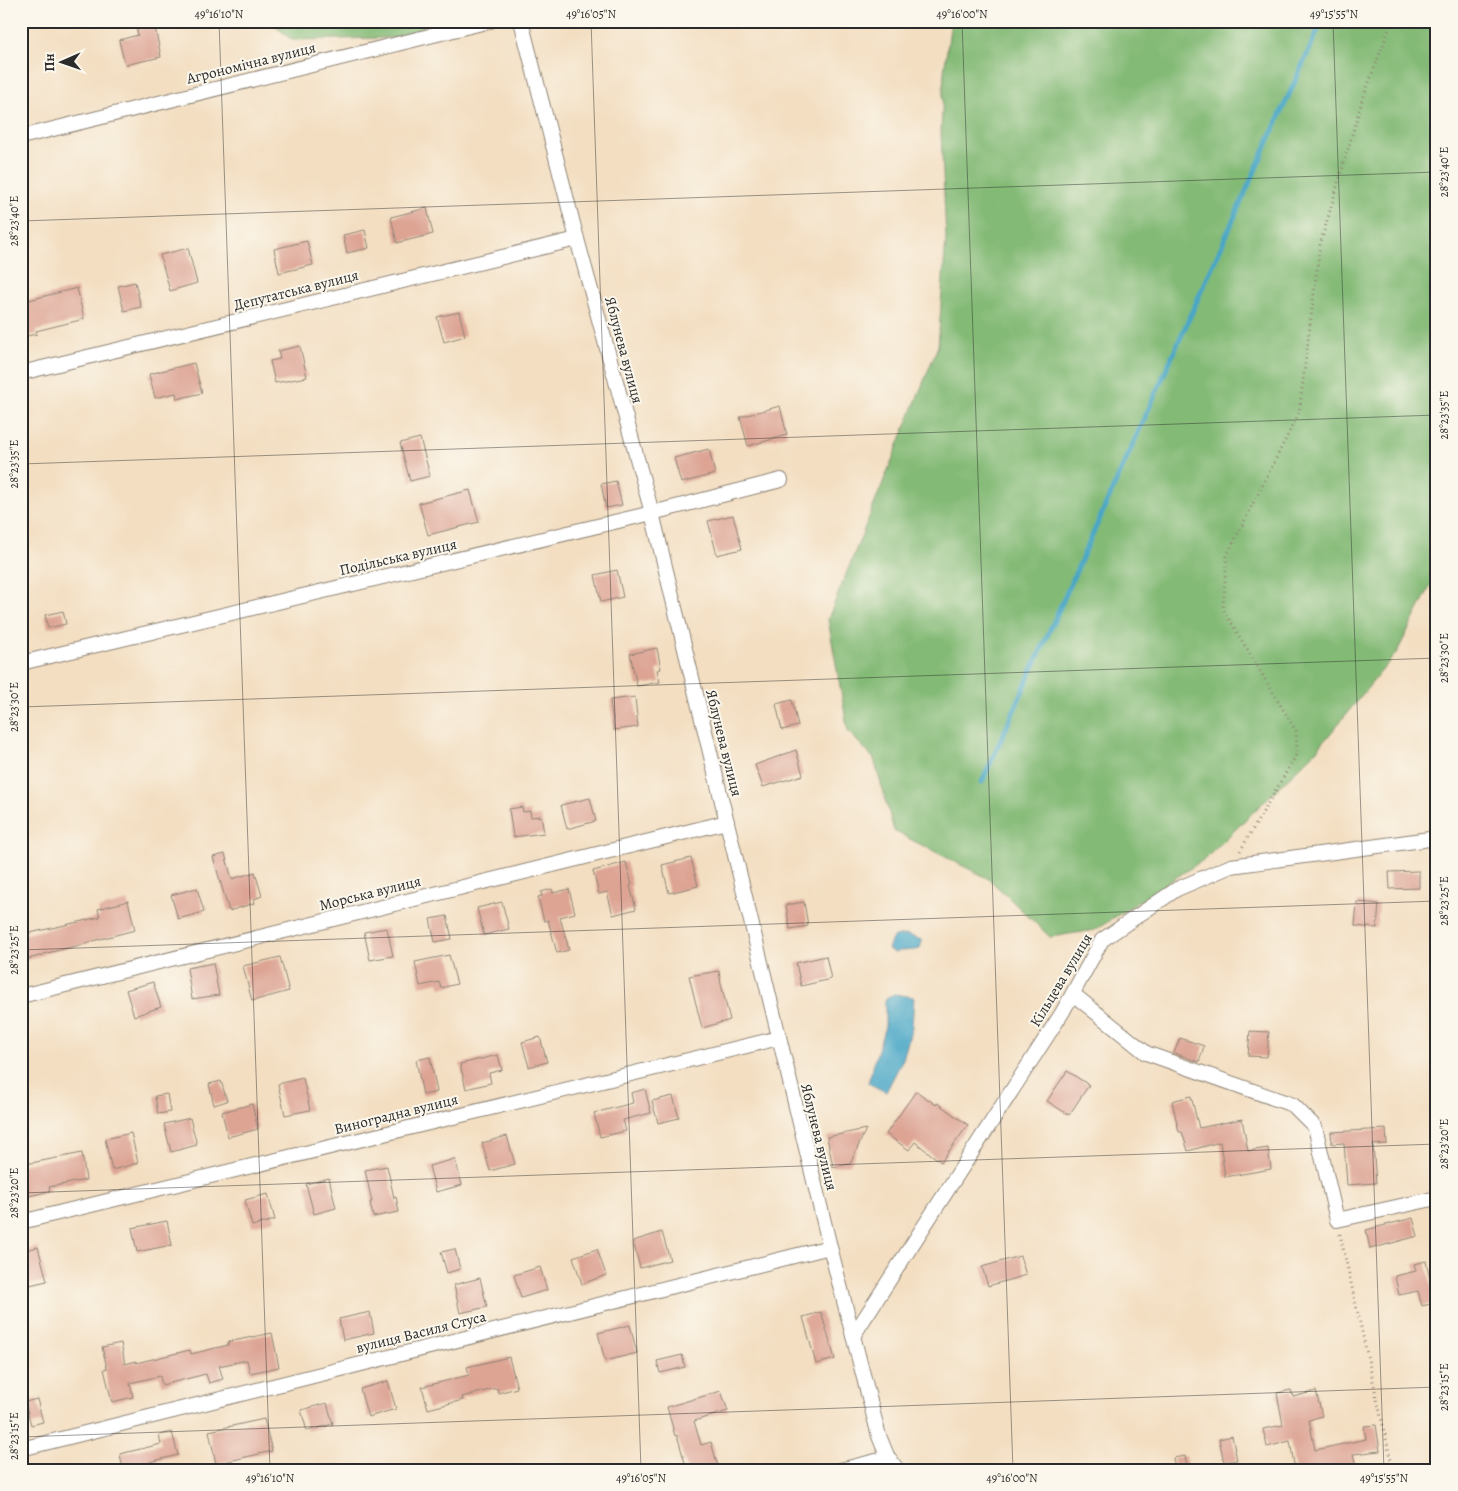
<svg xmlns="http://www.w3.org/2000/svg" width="1458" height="1491" viewBox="0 0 1458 1491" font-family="Alegreya,serif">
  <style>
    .forest { fill: #83ba76; stroke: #577250 }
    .water { fill: #47a6c6; stroke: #396878 }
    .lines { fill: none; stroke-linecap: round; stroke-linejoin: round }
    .stream { stroke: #47a6c6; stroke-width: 5 }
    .building { fill: #dda494 }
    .minor-casing { stroke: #8f8476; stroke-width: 16 }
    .path { stroke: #8f8476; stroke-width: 3; stroke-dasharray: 1 4; stroke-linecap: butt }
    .minor { stroke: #fff; stroke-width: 14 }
    .ticks { fill: none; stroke: #2b2b2b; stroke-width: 1; stroke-opacity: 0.45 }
    .labels { text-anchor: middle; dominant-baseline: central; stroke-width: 4; stroke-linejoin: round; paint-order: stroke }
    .street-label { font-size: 15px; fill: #2b2b2b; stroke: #fbf7ec }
    .neatline { fill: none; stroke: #2b2b2b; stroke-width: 2 }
    .ticks-label { font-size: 12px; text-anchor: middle; fill: #2b2b2b }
  </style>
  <rect width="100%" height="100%" fill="#fbf7ec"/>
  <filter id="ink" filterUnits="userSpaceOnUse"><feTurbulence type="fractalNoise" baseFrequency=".02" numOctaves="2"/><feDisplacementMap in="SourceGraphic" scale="10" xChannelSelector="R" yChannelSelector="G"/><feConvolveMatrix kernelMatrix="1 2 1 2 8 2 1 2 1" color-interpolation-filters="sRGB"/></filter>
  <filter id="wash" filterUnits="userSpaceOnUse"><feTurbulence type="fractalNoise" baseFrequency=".0096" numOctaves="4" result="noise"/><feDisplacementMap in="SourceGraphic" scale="20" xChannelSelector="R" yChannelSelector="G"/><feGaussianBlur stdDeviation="1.12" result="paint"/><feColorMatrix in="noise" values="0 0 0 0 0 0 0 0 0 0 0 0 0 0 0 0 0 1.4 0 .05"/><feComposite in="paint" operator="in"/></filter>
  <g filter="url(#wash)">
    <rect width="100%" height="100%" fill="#f3dec1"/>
    <!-- forest -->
    <g class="forest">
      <path d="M270,21H430L427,37L292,40Z"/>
      <path d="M951,21H1437V573L1397,652L1316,751L1206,858L1095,930L1050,937L989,879L894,831L874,759L848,731L828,619L938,346L946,238L941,132L944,72Z"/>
    </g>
    <!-- water -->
    <g class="water">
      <path d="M907,935L922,940L920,949C909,952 904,948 895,953L888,949L893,937Z"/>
      <path d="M894,994L914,997L912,1027L903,1059L886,1092L868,1083L885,1026V1000Z"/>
    </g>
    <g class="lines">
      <!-- stream -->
      <path class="stream" d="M982,782L1322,21"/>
    </g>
    <g id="blocks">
      <!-- building -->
      <g class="building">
        <path d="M154,22L161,57L125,65L119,40L138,35L136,26Z"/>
        <path d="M427,208L433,234L397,243L391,217Z"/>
        <path d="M365,230L369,248L347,253L343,235Z"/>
        <path d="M307,241L313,265L279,273L274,249Z"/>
        <path d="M188,248L197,283L170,291L160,255Z"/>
        <path d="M135,282L141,307L124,311L118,286Z"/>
        <path d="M77,288L84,319L36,331L37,334L21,337V302Z"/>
        <path d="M459,312L465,336L444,342L437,317Z"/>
        <path d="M300,346L307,377L275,383L270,361L280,359L278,351Z"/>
        <path d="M194,363L202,393L177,399L176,393L155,398L149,374Z"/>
        <path d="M780,406L787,435L748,446L740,417Z"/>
        <path d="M420,438L430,476L410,481L400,443Z"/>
        <path d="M709,449L715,474L681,483L674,458Z"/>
        <path d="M616,481L622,505L606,508L601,484Z"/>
        <path d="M470,490L479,522L428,535L419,503Z"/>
        <path d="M733,515L742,549L717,555L708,521Z"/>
        <path d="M617,570L623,597L601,602L595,575Z"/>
        <path d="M63,611L66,624L48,628L45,615Z"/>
        <path d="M657,648L661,669L657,670L660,682L637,686L630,654Z"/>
        <path d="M635,697L638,727L614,730L610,700Z"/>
        <path d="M792,700L798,726L782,730L776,704Z"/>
        <path d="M796,750L803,775L763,787L755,765Z"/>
        <path d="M590,798L596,821L567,829L561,805Z"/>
        <path d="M522,807L523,812L530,811L531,817L541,816L544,833L513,837L509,809Z"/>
        <path d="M225,854L232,879L255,872L262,896L254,899L255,903L229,911L213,857Z"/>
        <path d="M691,858L698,886L669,893L662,865Z"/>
        <path d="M626,862L632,885L630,886L636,909L613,915L607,892L599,894L593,871Z"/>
        <path d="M1419,871V888L1390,889L1389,872Z"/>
        <path d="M197,888L204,912L178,919L171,895Z"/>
        <path d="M552,889L553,893L569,889L575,913L560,917L569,950L557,953L548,920L544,921L538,897L542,896L541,892Z"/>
        <path d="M128,901L135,930L89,942V943L43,954V955L21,961V935L100,917L98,909Z"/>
        <path d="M502,902L509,929L484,935L477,908Z"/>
        <path d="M804,902L808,926L790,929L786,905Z"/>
        <path d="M1357,902L1379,904L1377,928L1355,926Z"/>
        <path d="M447,916L452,939L435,942L430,919Z"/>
        <path d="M387,928L393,956L370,960L364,932Z"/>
        <path d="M449,955L457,984L441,988L439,982L420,986L415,962Z"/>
        <path d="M826,956L831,979L801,986L796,963Z"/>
        <path d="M280,957L289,991L252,1001L243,966Z"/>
        <path d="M213,963L219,995L192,999L187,968Z"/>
        <path d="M719,971L721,984L730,1020L702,1028L689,976Z"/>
        <path d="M153,982L161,1007L134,1016L126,990Z"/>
        <path d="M1250,1031L1269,1032L1267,1057L1248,1056Z"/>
        <path d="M540,1037L547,1062L529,1067L522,1042Z"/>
        <path d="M1180,1038L1204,1046L1199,1062L1174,1053Z"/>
        <path d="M498,1055L502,1070L489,1073L491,1083L466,1089L460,1064Z"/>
        <path d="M430,1057L437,1092L423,1095L416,1060Z"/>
        <path d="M1067,1071L1089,1085L1069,1115L1047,1101Z"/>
        <path d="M303,1078L310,1110L285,1115L278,1084Z"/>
        <path d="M221,1081L227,1101L214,1105L209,1084Z"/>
        <path d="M645,1089L651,1113L623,1120L626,1131L600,1137L594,1113L633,1103L631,1093Z"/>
        <path d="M916,1091L936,1105L937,1103L968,1125L941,1162L915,1142L909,1150L886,1134Z"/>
        <path d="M167,1094L170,1112L158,1114L155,1096Z"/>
        <path d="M673,1096L679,1118L658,1123L652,1101Z"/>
        <path d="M1191,1096L1199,1128L1242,1119L1248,1151L1268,1148L1271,1169L1225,1177L1220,1142L1188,1151L1182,1132H1179L1172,1101Z"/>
        <path d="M252,1104L258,1129L228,1137L222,1112Z"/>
        <path d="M190,1118L197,1145L171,1152L164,1124Z"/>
        <path d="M866,1129L850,1164L833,1167L827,1137Z"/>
        <path d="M1386,1129L1387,1144L1373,1145L1376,1183L1347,1185L1344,1143L1332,1144L1331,1132Z"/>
        <path d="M131,1133L138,1163L112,1170L105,1139Z"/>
        <path d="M507,1136L515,1164L490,1171L482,1143Z"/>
        <path d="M82,1153L86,1180L49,1187L50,1191L21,1198V1165Z"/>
        <path d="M455,1159L462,1185L436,1192L429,1166Z"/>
        <path d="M387,1166L394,1198L396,1197L399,1212L373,1217L370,1202H372L365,1170Z"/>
        <path d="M329,1178L336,1208L314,1214L306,1184Z"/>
        <path d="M268,1194L275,1220L252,1226L245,1200Z"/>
        <path d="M1413,1218L1418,1236L1370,1249L1366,1230Z"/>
        <path d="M167,1221L172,1245L137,1252L132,1228Z"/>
        <path d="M662,1232L670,1260L640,1268L633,1241Z"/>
        <path d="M38,1247L47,1281L21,1287V1251Z"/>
        <path d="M455,1249L460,1269L447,1273L441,1252Z"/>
        <path d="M597,1249L606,1275L582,1284L573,1257Z"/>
        <path d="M1020,1256L1026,1275L988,1286L982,1267Z"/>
        <path d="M1426,1261L1435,1303L1422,1306L1418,1291L1399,1295L1395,1276L1416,1271L1414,1264Z"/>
        <path d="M540,1267L547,1290L521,1298L514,1275Z"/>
        <path d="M480,1278L487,1307L460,1313L454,1285Z"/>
        <path d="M370,1312L374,1333L343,1340L339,1319Z"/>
        <path d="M821,1312L835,1359L816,1364L803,1317Z"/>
        <path d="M630,1325L637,1353L605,1361L598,1333Z"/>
        <path d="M272,1333L279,1367L250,1373L247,1360L219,1366L223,1379L209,1383L206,1374L162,1385L160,1376L130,1383L133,1397L112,1402L104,1369L107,1368L102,1347L121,1343L125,1364L136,1361V1363L190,1350L191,1354L228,1345V1342Z"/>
        <path d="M682,1355L685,1367L660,1373L657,1361Z"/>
        <path d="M509,1357L517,1388L498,1393L497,1388L462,1397L463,1400L428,1409L422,1387L469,1375L467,1367Z"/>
        <path d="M388,1381L396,1409L368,1417L360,1389Z"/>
        <path d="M1291,1390L1293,1397L1316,1391L1322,1416L1309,1420L1315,1450L1366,1439L1364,1426L1376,1425L1380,1451L1353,1454L1356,1466L1341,1470H1295L1290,1441L1267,1447L1263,1429L1283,1425L1277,1393Z"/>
        <path d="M721,1391L728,1411L694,1421L701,1445L711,1442L719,1470H687L677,1435L675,1436L667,1407Z"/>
        <path d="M37,1399L43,1422L31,1425L25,1402Z"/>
        <path d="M327,1403L333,1424L307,1431L301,1410Z"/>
        <path d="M264,1419L272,1451L216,1464L209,1431Z"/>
        <path d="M172,1432L178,1455L150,1462L152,1470H123L120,1454L161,1444L159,1435Z"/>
        <path d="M1232,1436L1237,1460L1224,1462L1219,1439Z"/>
        <path d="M1185,1456L1188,1470H1175L1173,1458Z"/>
      </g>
    </g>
  </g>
  <g filter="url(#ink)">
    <use href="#blocks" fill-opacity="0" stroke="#8f8476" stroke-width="1"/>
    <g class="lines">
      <!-- minor casing -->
      <g class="minor-casing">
        <g id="minor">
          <path d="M521,21L577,239L652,513L830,1247L879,1436L888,1458L898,1470"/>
          <path d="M21,137L490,21"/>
          <path d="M21,373L577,239"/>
          <path d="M21,663L652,513L781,480"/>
          <path d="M1073,994L1146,1053L1293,1105L1315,1127L1337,1220L1437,1198"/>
          <path d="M21,996L727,822"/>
          <path d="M21,1222L779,1038"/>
          <path d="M853,1336L1062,1013L1102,940L1177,889L1231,866L1437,838"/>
          <path d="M21,1449L830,1247"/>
          <path d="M840,1470L888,1458"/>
        </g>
      </g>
      <!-- path -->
      <g class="path">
        <path d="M1240,851L1297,754L1296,731L1223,609L1227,555L1299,413L1320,245L1362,101L1392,21"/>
        <path d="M1340,1234L1393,1470"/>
      </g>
      <!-- minor -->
      <use href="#minor" class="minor"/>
    </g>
  </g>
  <!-- ticks -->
  <path class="ticks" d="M219,21L270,1470M591,21L641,1470M962,21L1013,1470M1333,21L1384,1470M21,221L1437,172M21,464L1437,415M21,707L1437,658M21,950L1437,901M21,1193L1437,1144M21,1437L1437,1387"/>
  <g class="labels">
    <!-- street labels -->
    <g class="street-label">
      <text transform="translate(251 63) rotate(-14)">Агрономічна вулиця</text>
      <text transform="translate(296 290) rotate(-14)">Депутатська вулиця</text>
      <text transform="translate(624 350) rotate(75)">Яблунева вулиця</text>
      <text transform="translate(398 557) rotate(-13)">Подільська вулиця</text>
      <text transform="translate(724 743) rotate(76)">Яблунева вулиця</text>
      <text transform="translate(370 893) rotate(-14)">Морська вулиця</text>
      <text transform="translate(1061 980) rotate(-59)">Кільцева вулиця</text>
      <text transform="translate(396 1114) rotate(-14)">Виноградна вулиця</text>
      <text transform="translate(819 1137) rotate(76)">Яблунева вулиця</text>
      <text transform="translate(421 1332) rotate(-14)">вулиця Василя Стуса</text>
    </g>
  </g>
  <!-- margin -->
  <rect width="1458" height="1491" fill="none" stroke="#fbf7ec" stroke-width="55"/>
  <!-- north arrow -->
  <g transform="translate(62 62) rotate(268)" stroke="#fbf7ec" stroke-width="4" paint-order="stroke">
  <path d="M0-4L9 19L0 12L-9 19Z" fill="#2b2b2b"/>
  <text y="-8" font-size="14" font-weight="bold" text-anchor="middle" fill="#2b2b2b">Пн</text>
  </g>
  <rect x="28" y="28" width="1402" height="1436" class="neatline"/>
  <g class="ticks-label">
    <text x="219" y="18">49°16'10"N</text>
    <text x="591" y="18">49°16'05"N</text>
    <text x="962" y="18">49°16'00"N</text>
    <text x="1334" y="18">49°15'55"N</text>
    <text transform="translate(1444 172) rotate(-90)" y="4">28°23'40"E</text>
    <text transform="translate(14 221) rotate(-90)" y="4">28°23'40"E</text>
    <text transform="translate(1444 415) rotate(-90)" y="4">28°23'35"E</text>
    <text transform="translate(14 464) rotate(-90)" y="4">28°23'35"E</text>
    <text transform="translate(1444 658) rotate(-90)" y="4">28°23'30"E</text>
    <text transform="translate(14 707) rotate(-90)" y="4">28°23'30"E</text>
    <text transform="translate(1444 901) rotate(-90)" y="4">28°23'25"E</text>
    <text transform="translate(14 950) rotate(-90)" y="4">28°23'25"E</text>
    <text transform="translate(1444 1144) rotate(-90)" y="4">28°23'20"E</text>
    <text transform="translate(14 1193) rotate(-90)" y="4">28°23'20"E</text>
    <text transform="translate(1444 1387) rotate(-90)" y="4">28°23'15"E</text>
    <text transform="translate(14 1436) rotate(-90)" y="4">28°23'15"E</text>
    <text x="270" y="1482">49°16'10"N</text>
    <text x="641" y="1482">49°16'05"N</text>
    <text x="1012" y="1482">49°16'00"N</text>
    <text x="1384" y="1482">49°15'55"N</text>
  </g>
</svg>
